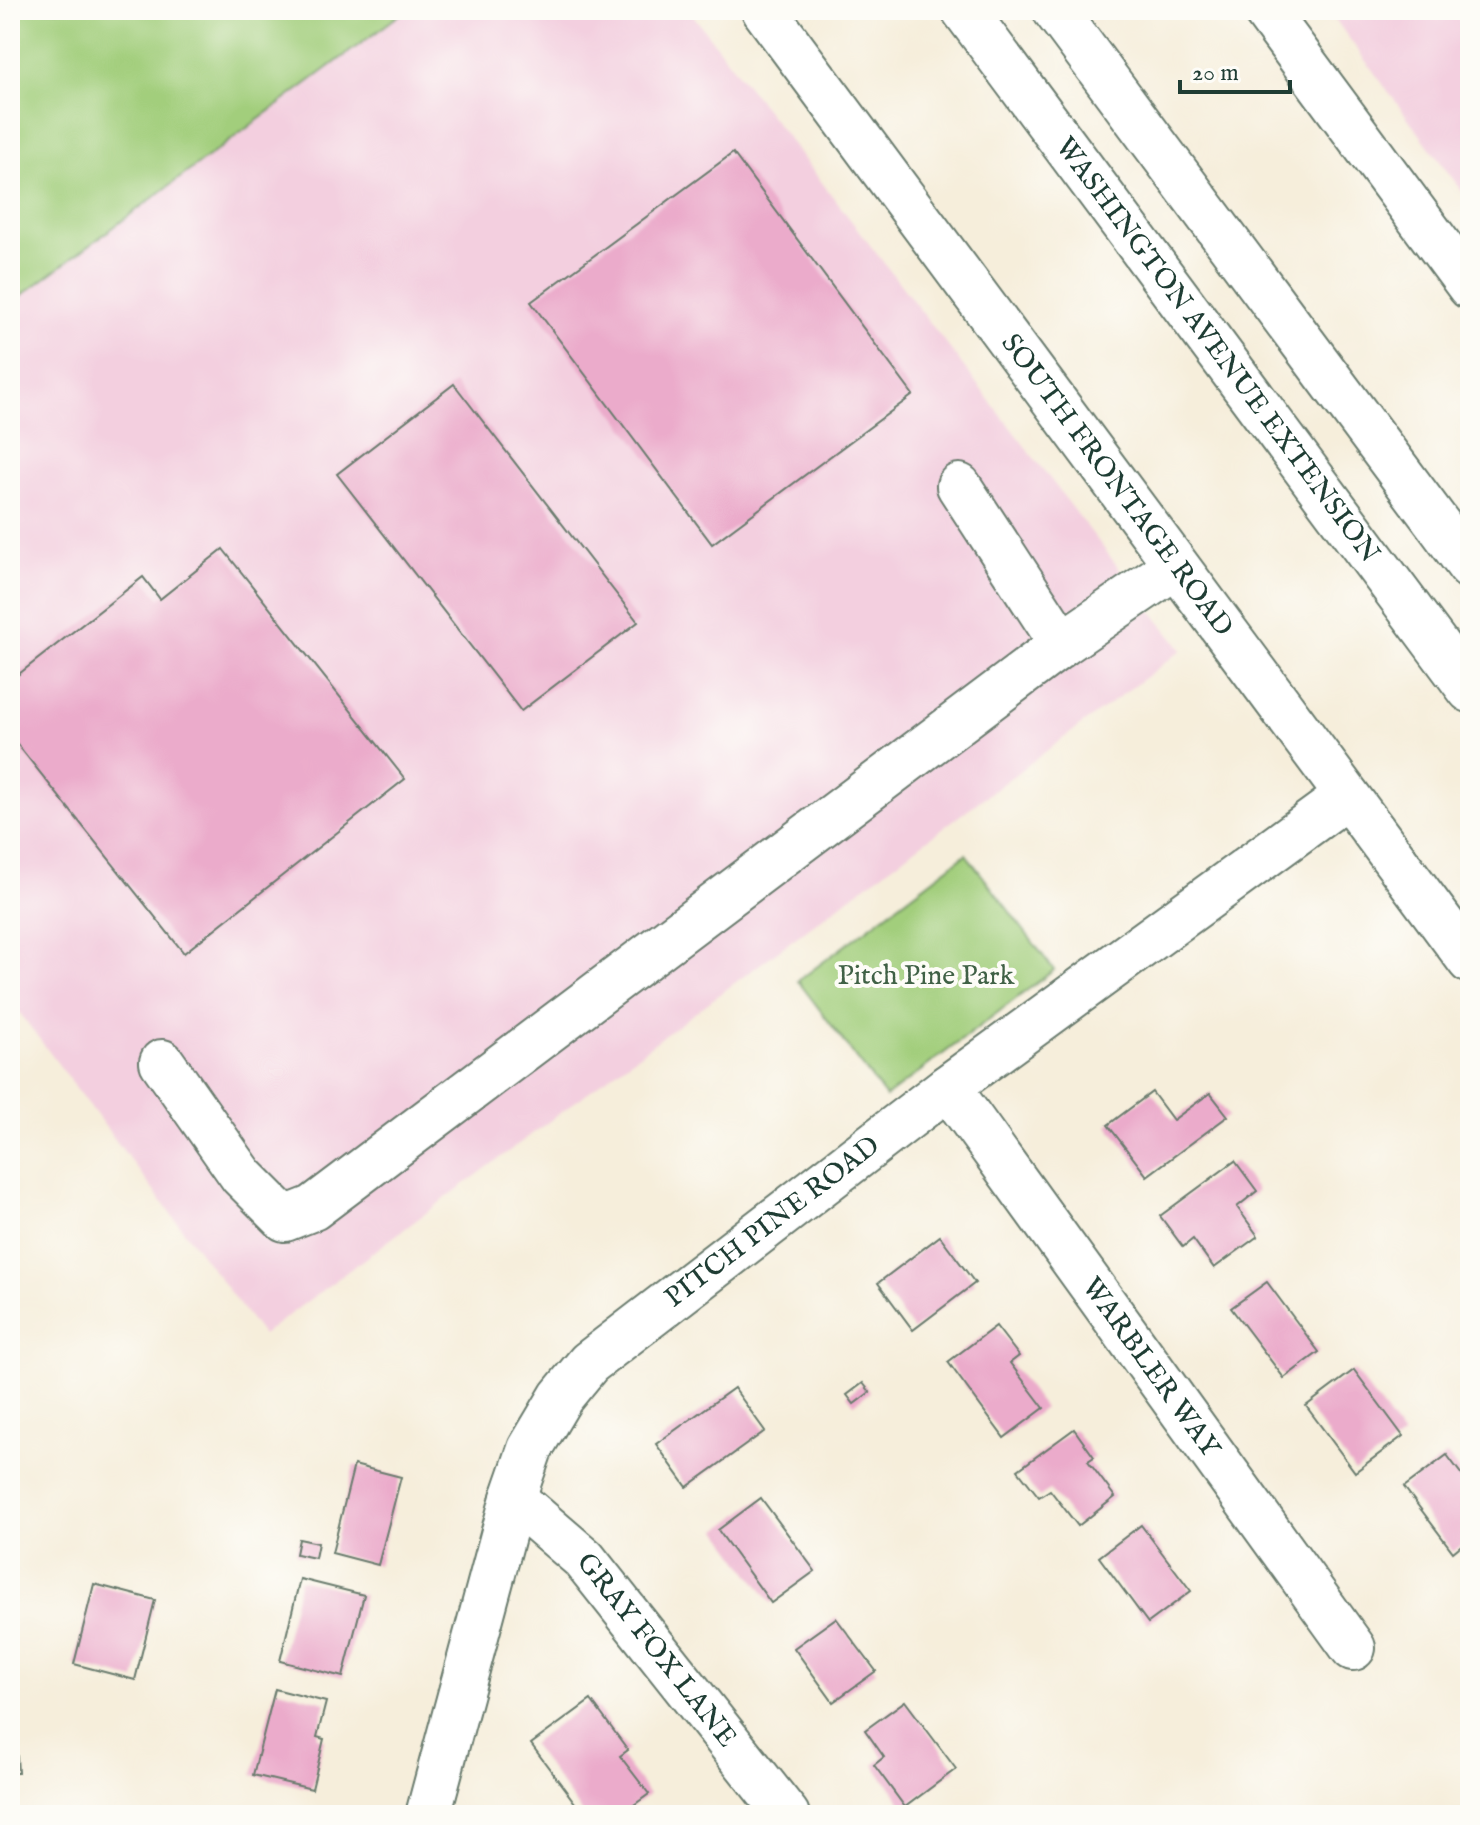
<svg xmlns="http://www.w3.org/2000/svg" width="1480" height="1825" viewBox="0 0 1480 1825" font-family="'IM FELL English',serif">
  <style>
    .built { fill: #f3cfdf }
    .green { fill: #a2ce7b; stroke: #608658; stroke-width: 2 }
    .building { fill: #ebabcb }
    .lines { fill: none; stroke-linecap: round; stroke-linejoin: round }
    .minor-casing { stroke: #6a7b6e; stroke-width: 48 }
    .major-casing { stroke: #6a7b6e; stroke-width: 48 }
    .minor { stroke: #fff; stroke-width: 44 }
    .major { stroke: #fff; stroke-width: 44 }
    .labels { text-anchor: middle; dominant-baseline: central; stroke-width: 8; stroke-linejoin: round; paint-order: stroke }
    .street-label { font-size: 28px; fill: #1f3d34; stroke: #fdfcf7 }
    .park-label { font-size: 28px; fill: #406146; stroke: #fdfcf7 }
  </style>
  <rect width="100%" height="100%" fill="#fdfcf7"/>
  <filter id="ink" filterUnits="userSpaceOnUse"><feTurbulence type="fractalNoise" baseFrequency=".0125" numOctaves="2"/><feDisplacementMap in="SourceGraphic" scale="16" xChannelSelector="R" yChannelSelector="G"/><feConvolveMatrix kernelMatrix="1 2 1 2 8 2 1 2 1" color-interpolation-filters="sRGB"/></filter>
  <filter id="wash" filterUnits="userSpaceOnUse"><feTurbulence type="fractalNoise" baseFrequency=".006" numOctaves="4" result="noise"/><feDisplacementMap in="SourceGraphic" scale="32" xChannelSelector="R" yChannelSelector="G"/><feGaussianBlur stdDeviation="1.8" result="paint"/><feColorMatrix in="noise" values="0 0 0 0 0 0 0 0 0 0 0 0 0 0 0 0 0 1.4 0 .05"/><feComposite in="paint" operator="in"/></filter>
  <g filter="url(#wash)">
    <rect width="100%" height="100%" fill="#f6eedb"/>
    <!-- built -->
    <g class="built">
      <path d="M406,10H689L1182,650L262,1335L10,1000V304Z"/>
      <path d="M1328,10H1470V202Z"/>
    </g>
    <!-- green -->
    <g class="green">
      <path d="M10,10H406L10,304Z"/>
      <path d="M966,854L1054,970L886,1097L798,981Z"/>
    </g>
    <g id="blocks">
      <!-- building -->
      <g class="building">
        <path d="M733,153L913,395L712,544L531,302Z"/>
        <path d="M454,384L638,622L521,711L337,474Z"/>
        <path d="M223,549L405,779L184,953L10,735V681L143,577L160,599Z"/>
        <path d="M1152,1092L1173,1120L1210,1093L1228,1116L1147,1176L1108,1125Z"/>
        <path d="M1235,1161L1257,1191L1237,1207L1258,1236L1214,1268L1193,1239L1183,1247L1160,1216Z"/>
        <path d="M940,1236L975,1283L913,1330L878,1283Z"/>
        <path d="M1267,1282L1319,1352L1284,1378L1231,1308Z"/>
        <path d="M996,1326L1019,1356L1010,1363L1044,1408L1004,1438L948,1362Z"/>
        <path d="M1354,1370L1403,1436L1355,1472L1306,1406Z"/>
        <path d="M863,1383L870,1392L854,1404L847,1395Z"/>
        <path d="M734,1388L765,1431L687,1487L656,1444Z"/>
        <path d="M1074,1429L1094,1457L1088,1461L1115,1497L1078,1526L1050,1490L1039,1497L1018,1470Z"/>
        <path d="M1447,1455L1465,1479L1470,1475V1538L1453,1552L1404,1487Z"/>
        <path d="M354,1465L401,1477L378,1565L332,1553Z"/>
        <path d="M761,1498L815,1571L771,1603L718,1530Z"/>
        <path d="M1141,1525L1191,1591L1148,1623L1099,1557Z"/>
        <path d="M299,1539L318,1543L315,1558L296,1554Z"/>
        <path d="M300,1579L364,1595L343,1677L280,1661Z"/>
        <path d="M94,1584L155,1600L135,1680L74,1664Z"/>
        <path d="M836,1618L876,1671L833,1702L794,1648Z"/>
        <path d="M275,1689L326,1702L317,1737L324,1739L312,1789L253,1775Z"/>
        <path d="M591,1700L628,1750L620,1756L649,1794L620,1815H584L531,1744Z"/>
        <path d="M905,1701L956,1769L905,1807L874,1765L884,1757L865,1730Z"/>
        <path d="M10,1722H15L18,1773H10Z"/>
      </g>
    </g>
  </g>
  <g filter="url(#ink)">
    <use href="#blocks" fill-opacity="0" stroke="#6a7b6e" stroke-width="2"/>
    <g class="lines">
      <!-- minor casing -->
      <g class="minor-casing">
        <g id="minor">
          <path id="s1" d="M764,10L1470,961"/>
          <path d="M1265,10L1470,287"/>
          <path d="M959,486L1062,644L1176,566"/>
          <path d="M162,1062L242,1176L285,1219L313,1208L1062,644"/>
          <path id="s2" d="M948,1087L1353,1648"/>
          <path id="s3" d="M513,1498L584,1559L787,1815"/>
          <path id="s4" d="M428,1815L513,1498L530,1449L561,1397L589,1363L948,1087L1347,796"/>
        </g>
      </g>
      <!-- major casing -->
      <g class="major-casing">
        <g id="major">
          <path id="s5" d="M964,10L1470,690"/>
          <path d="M1055,10L1470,567"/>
        </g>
      </g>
      <!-- minor -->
      <use href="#minor" class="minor"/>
      <!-- major -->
      <use href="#major" class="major"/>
    </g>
  </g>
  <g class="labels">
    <!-- street labels -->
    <g class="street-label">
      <text stroke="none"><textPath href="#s5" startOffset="424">WASHINGTON AVENUE EXTENSION</textPath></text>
      <text stroke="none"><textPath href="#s1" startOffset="592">SOUTH FRONTAGE ROAD</textPath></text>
      <text stroke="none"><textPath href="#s4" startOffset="716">PITCH PINE ROAD</textPath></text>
      <text stroke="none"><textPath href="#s2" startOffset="346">WARBLER WAY</textPath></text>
      <text stroke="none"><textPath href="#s3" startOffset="210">GRAY FOX LANE</textPath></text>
    </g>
    <!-- park labels -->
    <g class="park-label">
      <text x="926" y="976">Pitch Pine Park</text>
    </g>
  </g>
  <!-- margin -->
  <rect width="1480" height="1825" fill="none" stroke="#fdfcf7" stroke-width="40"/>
  <!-- scale -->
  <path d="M1180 80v12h110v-12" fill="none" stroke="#1f3d34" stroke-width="4"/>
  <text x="1192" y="80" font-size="24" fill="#1f3d34" stroke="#fdfcf7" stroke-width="6" paint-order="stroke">20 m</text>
</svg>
